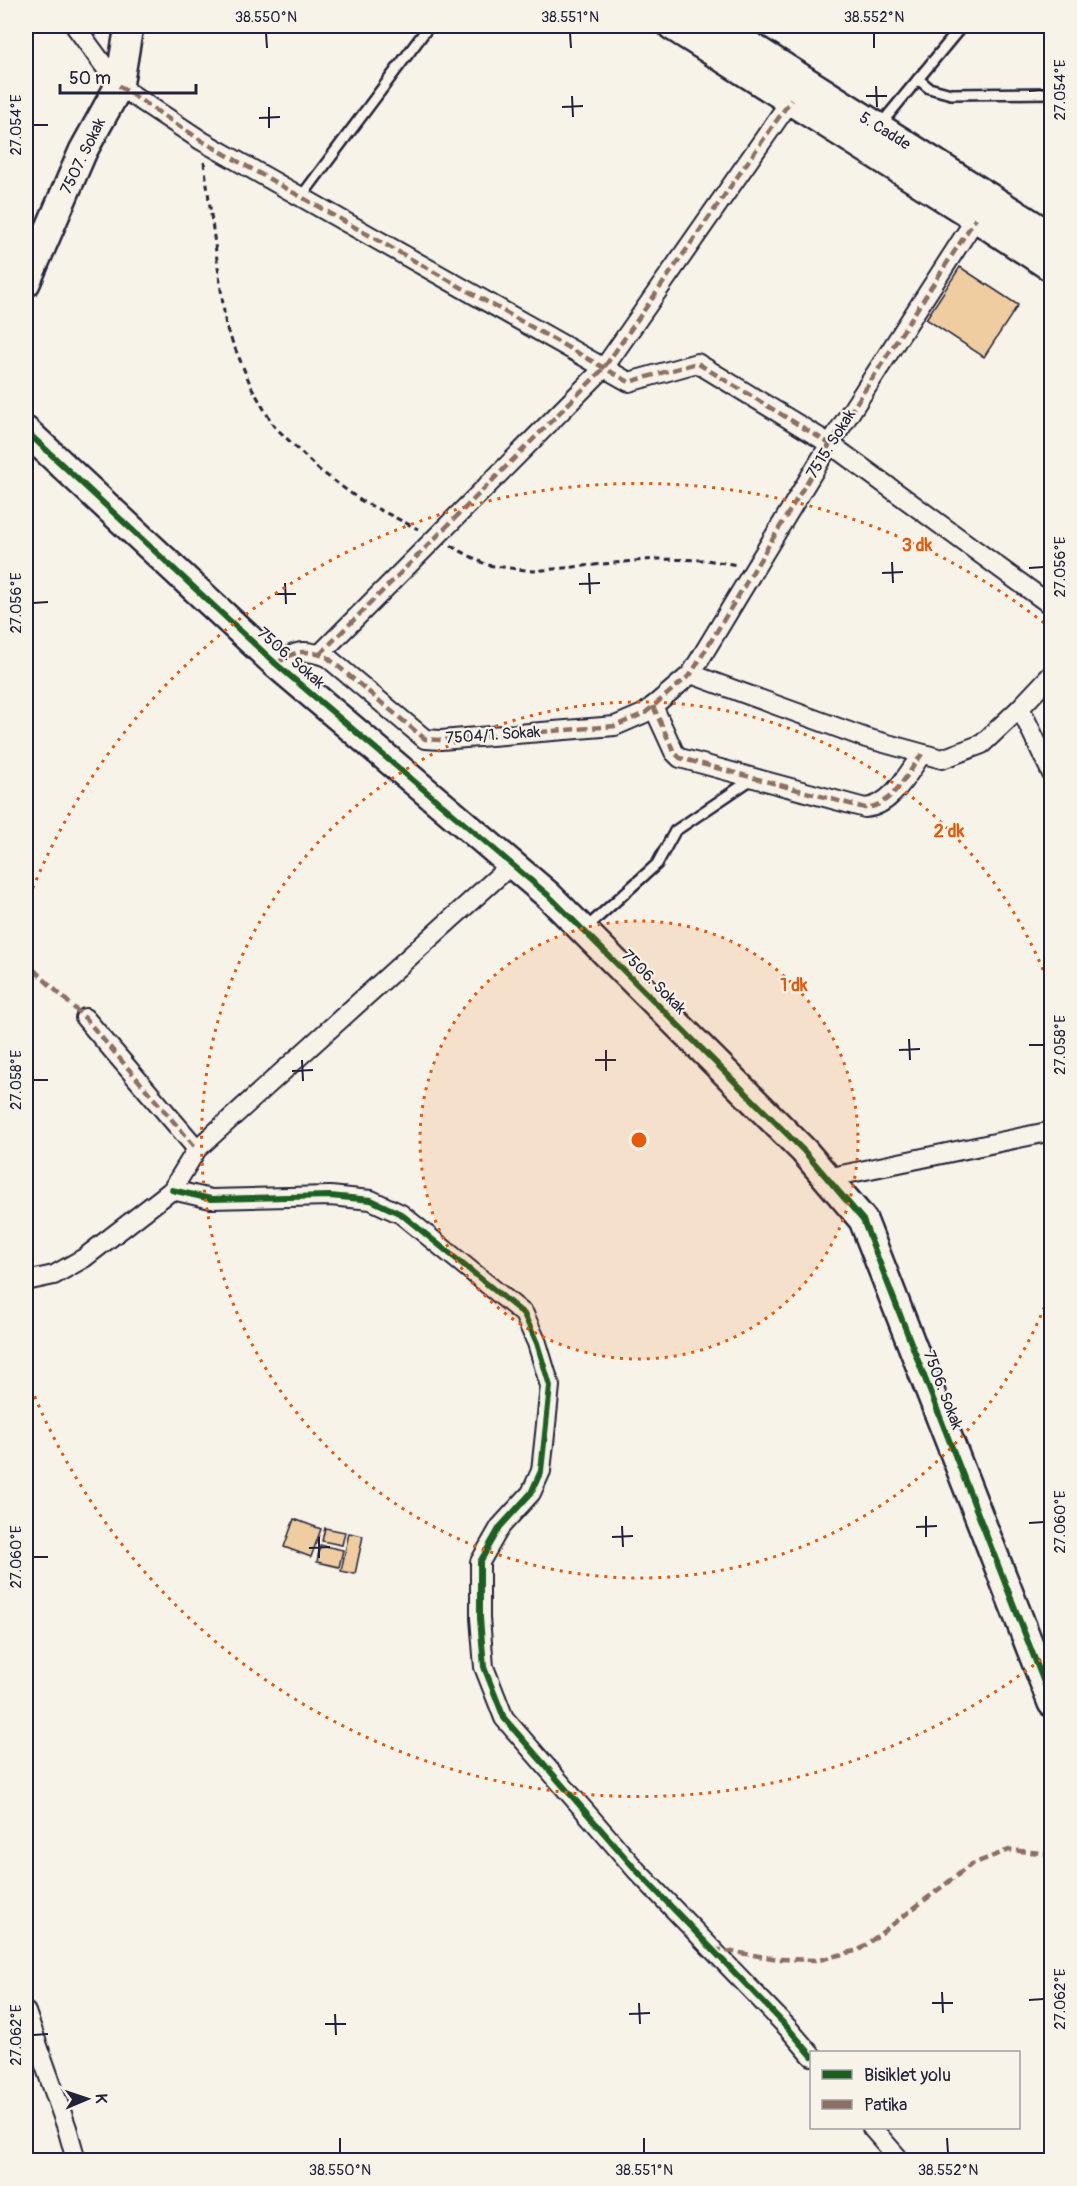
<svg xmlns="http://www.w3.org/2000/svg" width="1077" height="2186" viewBox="0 0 1077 2186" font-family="Pangolin,sans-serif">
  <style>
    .building { fill: #efcda0; stroke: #22223b; stroke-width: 1.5 }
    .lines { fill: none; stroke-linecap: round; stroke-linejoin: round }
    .lane-casing { stroke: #22223b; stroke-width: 14 }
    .street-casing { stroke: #22223b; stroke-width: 22 }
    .secondary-casing { stroke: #22223b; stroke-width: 32 }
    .path { stroke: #22223b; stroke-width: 3; stroke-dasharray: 6 4.5; stroke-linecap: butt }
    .lane { stroke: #f7f3e8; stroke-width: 9 }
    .street { stroke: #f7f3e8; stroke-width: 18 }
    .secondary { stroke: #f7f3e8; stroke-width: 27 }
    .quiet { stroke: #8d6e63; stroke-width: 4.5; stroke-dasharray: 9 4.5; stroke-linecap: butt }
    .cycleway-casing { stroke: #f7f3e8; stroke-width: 10 }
    .cycleway { stroke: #1b5e20; stroke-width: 6 }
    .ticks { fill: none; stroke: #22223b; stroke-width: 2 }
    .ring { fill: none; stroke: #e8590c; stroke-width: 3; stroke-dasharray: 3 6 }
    .labels { text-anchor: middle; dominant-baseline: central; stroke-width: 4.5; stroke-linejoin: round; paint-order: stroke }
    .street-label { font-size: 16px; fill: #22223b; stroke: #f7f3e8 }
    .centre { fill: #e8590c; stroke: #f7f3e8; stroke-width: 3 }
    .ring-label { font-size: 18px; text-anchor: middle; font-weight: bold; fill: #e8590c; stroke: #f7f3e8; stroke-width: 4.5; stroke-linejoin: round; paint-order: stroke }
    .neatline { fill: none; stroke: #22223b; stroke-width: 2 }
    .ticks-label { font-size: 15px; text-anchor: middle; fill: #22223b }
  </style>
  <rect width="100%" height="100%" fill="#f7f3e8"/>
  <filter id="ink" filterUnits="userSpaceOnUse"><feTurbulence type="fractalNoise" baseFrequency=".0167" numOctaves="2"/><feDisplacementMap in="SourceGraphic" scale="12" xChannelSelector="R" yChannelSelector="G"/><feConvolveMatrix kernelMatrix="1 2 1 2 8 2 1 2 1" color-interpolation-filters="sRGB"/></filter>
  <g filter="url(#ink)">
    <!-- building -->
    <g class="building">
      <path d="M960,267L1018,305L984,357L926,319Z"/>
      <path d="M294,1519L321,1529L311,1557L284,1547Z"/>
      <path d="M325,1528L345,1532L342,1545L322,1541Z"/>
      <path d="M349,1533L363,1536L355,1574L341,1571Z"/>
      <path d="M320,1545L343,1550L339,1567L317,1562Z"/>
    </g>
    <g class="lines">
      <!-- lane casing -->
      <g class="lane-casing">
        <g id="lane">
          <path d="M918,79L929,88L951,94L1052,93"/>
          <path d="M880,125L962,26"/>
          <path d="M301,197L429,26"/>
          <path d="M586,928L657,864L675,831L752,779"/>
        </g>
      </g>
      <!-- street casing -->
      <g class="street-casing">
        <g id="street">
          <path d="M75,26L119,86L202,141L629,382L697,363L830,444L1052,606"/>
          <path d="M320,654L603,369L791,100"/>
          <path d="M276,664C296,650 304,649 327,657L425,739L441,740L615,726L645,713L691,674L830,444L976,218"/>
          <path d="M691,674L866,738L942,759L982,744L1020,708L1052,674"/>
          <path d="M653,706L674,752L680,758L865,808C892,806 907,774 922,754"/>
          <path d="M1020,708L1052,774"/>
          <path d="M85,1018L197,1149"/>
          <path d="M827,1178L1052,1131"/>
          <path d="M172,1190L211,1199L330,1196L371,1200L401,1214L524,1314L537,1343L550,1386L545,1434L541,1471L531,1493L500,1527L480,1562V1618L484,1667L504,1718L637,1871L788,2028L812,2056"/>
          <path d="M26,1281L54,1275L84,1258L172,1190L197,1149L512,864"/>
          <path d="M26,2012L67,2128L76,2160"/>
          <path d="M872,2128L900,2160"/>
        </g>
      </g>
      <!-- secondary casing -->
      <g class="secondary-casing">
        <g id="secondary">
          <path d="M672,26L976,218L1052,268"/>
          <path d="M719,26L1052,237"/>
          <path d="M26,283L83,151L119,86L129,26"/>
          <path d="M26,431L276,664L548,895L804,1151L863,1220L1052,1703"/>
        </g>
      </g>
      <!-- path -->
      <g class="path">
        <path d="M204,162L226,327L251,386L273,425L318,469L360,500L418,529"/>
        <path d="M451,546L487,565L533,571L655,559L706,560L738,565"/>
      </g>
      <!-- lane -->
      <use href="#lane" class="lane"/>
      <!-- street -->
      <use href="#street" class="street"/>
      <!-- secondary -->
      <use href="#secondary" class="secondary"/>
      <!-- quiet -->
      <g class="quiet">
        <path d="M119,86L202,141L629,382L697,363L830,444"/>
        <path d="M320,654L603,369L791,100"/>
        <path d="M276,664C296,650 304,649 327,657L425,739L441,740L615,726L645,713L691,674L830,444L976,218"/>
        <path d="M653,706L674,752L680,758L865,808C892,806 907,774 922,754"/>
        <path d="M26,959L33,969L85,1018L197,1149"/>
        <path d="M713,1949L779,1959L819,1960L859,1950L972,1864L1009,1850L1052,1854"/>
      </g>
      <!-- cycleway casing -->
      <g class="cycleway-casing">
        <g id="cycleway">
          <path d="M26,431L276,664L548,895L804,1151L863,1220L1052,1703"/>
          <path d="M172,1190L211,1199L330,1196L371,1200L401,1214L524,1314L537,1343L550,1386L545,1434L541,1471L531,1493L500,1527L480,1562V1618L484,1667L504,1718L637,1871L788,2028L812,2056"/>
        </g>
      </g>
      <!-- cycleway -->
      <use href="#cycleway" class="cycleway"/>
    </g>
  </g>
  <!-- ticks -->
  <path class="ticks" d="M266,33L267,48M570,33L571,48M874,33V48M876,86L877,107M1029,91L1044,90M572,96L573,117M866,96H887M269,107V128M562,107L583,106M259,118L280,117M33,125H48M892,562L893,583M1029,568L1044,567M589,573L590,594M882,573L903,572M285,583L286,604M579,584L600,583M275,594H296M33,603L48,602M909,1039L910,1060M1029,1045H1044M606,1050V1071M899,1050L920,1049M302,1060L303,1081M595,1060H616M292,1071L313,1070M33,1080H48M926,1516V1537M1029,1523L1044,1522M622,1526L623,1547M916,1527L937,1526M319,1537V1558M612,1537L633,1536M309,1548L330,1547M33,1557H48M942,1992L943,2013M1029,2000L1044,1999M639,2003L640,2024M932,2003H953M335,2014L336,2035M629,2014L650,2013M325,2024H346M33,2035L48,2034M340,2138V2153M644,2138V2153M947,2138L948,2153"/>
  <!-- distance rings -->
  <circle cx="639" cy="1140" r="219" fill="#e8590c" fill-opacity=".12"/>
  <g class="ring">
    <circle cx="639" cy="1140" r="219"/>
    <path d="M1051 1290A438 438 0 1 1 1051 990"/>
    <path d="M1048 1654A657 657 0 0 1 26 1375M26 905A657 657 0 0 1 1048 626"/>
  </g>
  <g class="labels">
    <!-- street labels -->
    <g class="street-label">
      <text transform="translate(885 131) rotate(32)">5. Cadde</text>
      <text transform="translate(83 156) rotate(-64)">7507. Sokak</text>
      <text transform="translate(831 444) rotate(-58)">7515. Sokak</text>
      <text transform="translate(291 658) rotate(41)">7506. Sokak</text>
      <text transform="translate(493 735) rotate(-4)">7504/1. Sokak</text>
      <text transform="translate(654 982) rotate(45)">7506. Sokak</text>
      <text transform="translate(943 1390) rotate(69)">7506. Sokak</text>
    </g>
  </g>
  <circle cx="639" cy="1140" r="9" class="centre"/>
  <g class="ring-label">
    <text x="917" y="551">3 dk</text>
    <text x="949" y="837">2 dk</text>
    <text x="794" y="991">1 dk</text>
  </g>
  <!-- margin -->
  <rect width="1077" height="2186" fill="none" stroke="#f7f3e8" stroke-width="66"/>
  <!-- legend -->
  <rect x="810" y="2051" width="210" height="78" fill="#f7f3e8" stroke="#a29fa3" stroke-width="1.5"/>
  <rect x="822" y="2070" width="30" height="9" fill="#1b5e20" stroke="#a29fa3" stroke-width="1.5"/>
  <text x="864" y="2081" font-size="18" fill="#22223b">Bisiklet yolu</text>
  <rect x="822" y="2100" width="30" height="9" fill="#8d6e63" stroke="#a29fa3" stroke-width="1.5"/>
  <text x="864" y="2111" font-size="18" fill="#22223b">Patika</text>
  <!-- north arrow -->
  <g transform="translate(87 2099) rotate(88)" stroke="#f7f3e8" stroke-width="4.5" paint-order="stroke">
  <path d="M0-4.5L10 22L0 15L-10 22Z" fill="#22223b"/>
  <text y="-9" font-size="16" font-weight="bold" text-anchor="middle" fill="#22223b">K</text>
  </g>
  <!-- scale -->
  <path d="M60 84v9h136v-9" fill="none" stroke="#22223b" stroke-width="3"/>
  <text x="69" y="84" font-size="18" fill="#22223b" stroke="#f7f3e8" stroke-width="4.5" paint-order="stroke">50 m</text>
  <rect x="33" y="33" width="1011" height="2120" class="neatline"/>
  <g class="ticks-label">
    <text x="266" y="22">38.550°N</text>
    <text x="570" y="22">38.551°N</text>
    <text x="874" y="22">38.552°N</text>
    <text transform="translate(1060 90) rotate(-90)" y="5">27.054°E</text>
    <text transform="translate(16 125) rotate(-90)" y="5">27.054°E</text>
    <text transform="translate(1060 567) rotate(-90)" y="5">27.056°E</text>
    <text transform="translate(16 603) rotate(-90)" y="5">27.056°E</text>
    <text transform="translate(1060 1045) rotate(-90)" y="5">27.058°E</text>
    <text transform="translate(16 1080) rotate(-90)" y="5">27.058°E</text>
    <text transform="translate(1060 1522) rotate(-90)" y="5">27.060°E</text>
    <text transform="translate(16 1557) rotate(-90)" y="5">27.060°E</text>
    <text transform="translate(1060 1999) rotate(-90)" y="5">27.062°E</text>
    <text transform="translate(16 2035) rotate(-90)" y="5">27.062°E</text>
    <text x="340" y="2175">38.550°N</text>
    <text x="644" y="2175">38.551°N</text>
    <text x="948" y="2175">38.552°N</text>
  </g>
</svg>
